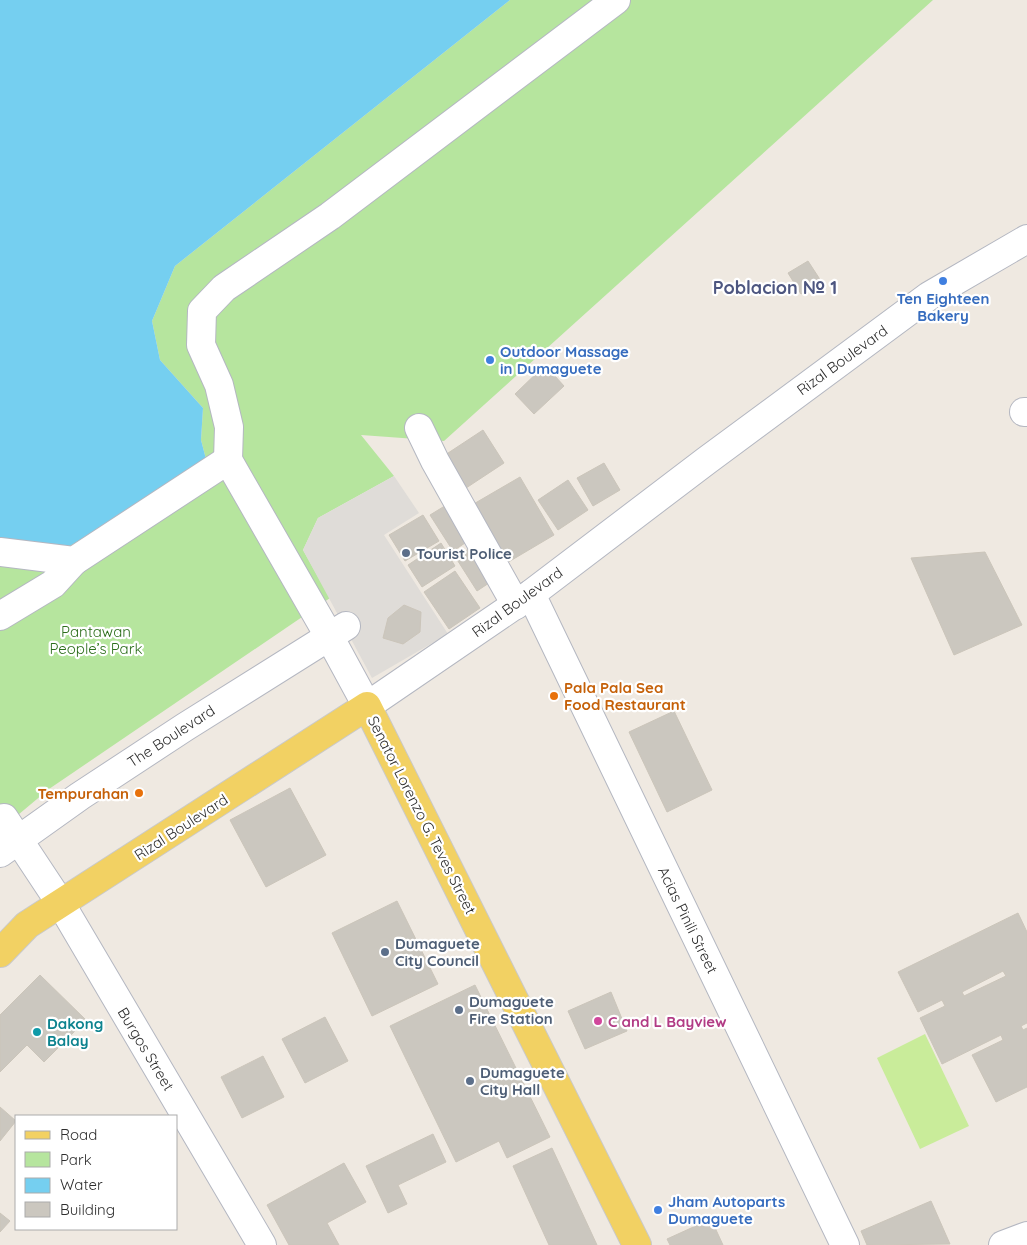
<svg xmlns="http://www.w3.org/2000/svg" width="1027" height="1245" viewBox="0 0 1027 1245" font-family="Quicksand,sans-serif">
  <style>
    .green { fill: #b6e59e }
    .pitch { fill: #c9ec9a }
    .plaza { fill: #dfdcd8 }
    .water { fill: #75cff0 }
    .building { fill: #cbc7bf; stroke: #cbc5ba; fill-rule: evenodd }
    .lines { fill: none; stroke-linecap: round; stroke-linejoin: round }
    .minor-casing { stroke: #b4b7c1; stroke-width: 30 }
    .major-casing { stroke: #c9c9c9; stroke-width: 30 }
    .minor { stroke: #fff; stroke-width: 28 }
    .major { stroke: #f2d163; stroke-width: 28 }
    .shop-dot { fill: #3f7fe0; stroke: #fff; stroke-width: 2 }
    .service-dot { fill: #5c6f8a; stroke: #fff; stroke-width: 2 }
    .food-dot { fill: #e8710a; stroke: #fff; stroke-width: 2 }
    .hotel-dot { fill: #d1479c; stroke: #fff; stroke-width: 2 }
    .culture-dot { fill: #0f9aa8; stroke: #fff; stroke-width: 2 }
    .labels { text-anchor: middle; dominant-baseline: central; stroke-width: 4.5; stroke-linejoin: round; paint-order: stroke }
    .shop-label { font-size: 15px; font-weight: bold; fill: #366cbe; stroke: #fff; text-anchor: start }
    .street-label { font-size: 15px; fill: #2e2e2e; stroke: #fff }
    .service-label { font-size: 15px; font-weight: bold; fill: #4e5e75; stroke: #fff; text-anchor: start }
    .park-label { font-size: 15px; fill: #2c6e1b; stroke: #fff }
    .food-label { font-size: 15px; font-weight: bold; fill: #c56008; stroke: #fff; text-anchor: start }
    .hotel-label { font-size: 15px; font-weight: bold; fill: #b23c85; stroke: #fff; text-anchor: start }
    .culture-label { font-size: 15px; font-weight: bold; fill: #0d838f; stroke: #fff; text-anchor: start }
    .quarter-label { font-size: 18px; font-weight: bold; fill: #4d5680; stroke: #fff }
  </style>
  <rect width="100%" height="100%" fill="#efe9e1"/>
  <!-- green -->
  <path class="green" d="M510,0H933L444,441L361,435L394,476L318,518L303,550L330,598L49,789L0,830V542L207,463L201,440L203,408L160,360L152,321L175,266Z"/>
  <!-- pitch -->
  <path class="pitch" d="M925,1034L969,1126L920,1149L877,1058Z"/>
  <!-- plaza -->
  <path class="plaza" d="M394,476L419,513L384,535L448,634L372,678L303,550L318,518Z"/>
  <!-- water -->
  <path class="water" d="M0,0H510L175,266L152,321L160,360L203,408L201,440L207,463L68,547L0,542Z"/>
  <!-- building -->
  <g class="building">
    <path d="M808,261L821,281L801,294L788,273Z"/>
    <path d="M545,365L564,386L534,414L515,394Z"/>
    <path d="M483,430L504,463L460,492L439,459Z"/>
    <path d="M604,463L620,490L593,506L577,478Z"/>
    <path d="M520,477L554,535L500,567L465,509Z"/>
    <path d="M568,480L588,510L558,530L538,500Z"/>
    <path d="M448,504L471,539L453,551L430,515Z"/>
    <path d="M423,515L439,541L405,561L389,535Z"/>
    <path d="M441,543L455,566L422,587L408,565Z"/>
    <path d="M471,547L492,581L477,591L456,558Z"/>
    <path d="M985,552L1022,625L954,655L911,558Z"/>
    <path d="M455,571L480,608L449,629L424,592Z"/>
    <path d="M404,605L421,612L420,632L403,644L383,638L388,618Z"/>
    <path d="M674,711L712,790L667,812L629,732Z"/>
    <path d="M290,788L326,855L266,887L230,820Z"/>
    <path d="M397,901L438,984L372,1016L332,933Z"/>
    <path d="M1018,913L1027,932V1023L1021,1026L1023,1030L1027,1028V1087L996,1102L972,1055L1003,1040L1001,1035L942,1064L920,1018L945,1006L942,1000L918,1012L898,972ZM1003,971L1006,976L964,996L962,992Z"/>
    <path d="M40,975L86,1020L44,1062L27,1045L0,1072V1015Z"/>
    <path d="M475,985L550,1137L507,1158L499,1141L456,1162L390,1026Z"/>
    <path d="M611,992L627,1031L585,1049L568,1011Z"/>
    <path d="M325,1017L348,1061L305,1083L282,1039Z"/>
    <path d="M263,1056L284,1097L242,1118L221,1077Z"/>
    <path d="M0,1107L16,1121L0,1141Z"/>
    <path d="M433,1134L446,1162L398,1185L407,1204L388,1213L366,1166Z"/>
    <path d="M552,1148L597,1245H549L513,1166Z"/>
    <path d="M344,1163L366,1202L327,1223L339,1245H289L267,1205Z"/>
    <path d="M931,1201L950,1244L867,1245L861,1231Z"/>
    <path d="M0,1213L10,1221L0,1232Z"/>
    <path d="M711,1219L723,1245H670L667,1239Z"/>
  </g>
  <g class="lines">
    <!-- minor casing -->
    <g class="minor-casing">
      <g id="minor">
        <path d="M1024,412H1027"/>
        <path d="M419,428L435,461L516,605"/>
        <path d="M228,460L229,427L219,385L201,345L202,311L224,288L330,216L616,0"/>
        <path d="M0,552L74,561L228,460L329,636L367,706L531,594L706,461L929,296L1027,239"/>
        <path d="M531,594L845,1245"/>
        <path d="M0,616L53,584L74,561"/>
        <path d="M4,818L61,904L262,1245"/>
        <path d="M0,853L80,796L185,727L346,626"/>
        <path d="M1003,1245L1027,1236"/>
      </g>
    </g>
    <!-- major casing -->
    <g class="major-casing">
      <path id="major" d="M0,953L27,925L367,706L637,1245"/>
    </g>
    <!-- minor -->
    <use href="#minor" class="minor"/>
    <!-- major -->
    <use href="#major" class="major"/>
  </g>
  <!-- markers -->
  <g class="shop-dot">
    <circle cx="943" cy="281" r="5"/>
    <circle cx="490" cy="360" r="5"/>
    <circle cx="658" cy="1210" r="5"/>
  </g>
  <g class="service-dot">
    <circle cx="406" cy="553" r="5"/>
    <circle cx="385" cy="952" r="5"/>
    <circle cx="459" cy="1010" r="5"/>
    <circle cx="470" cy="1081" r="5"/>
  </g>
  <g class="food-dot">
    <circle cx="554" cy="696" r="5"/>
    <circle cx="139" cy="793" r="5"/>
  </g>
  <circle class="hotel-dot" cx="598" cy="1021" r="5"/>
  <circle class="culture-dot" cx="37" cy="1032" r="5"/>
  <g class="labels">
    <!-- shop labels -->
    <g class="shop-label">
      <text x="943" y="298" text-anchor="middle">Ten Eighteen<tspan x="943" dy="17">Bakery</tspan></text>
      <text x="500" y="351">Outdoor Massage<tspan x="500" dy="17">in Dumaguete</tspan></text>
      <text x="668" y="1201">Jham Autoparts<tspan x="668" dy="17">Dumaguete</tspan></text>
    </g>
    <!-- street labels -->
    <g class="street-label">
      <text transform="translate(842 360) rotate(-36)">Rizal Boulevard</text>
      <text transform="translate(517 602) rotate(-36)">Rizal Boulevard</text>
      <text transform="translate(171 736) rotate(-33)">The Boulevard</text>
      <text transform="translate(422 815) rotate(63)">Senator Lorenzo G. Teves Street</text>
      <text transform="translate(181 827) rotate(-33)">Rizal Boulevard</text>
      <text transform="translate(688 920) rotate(64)">Acias Pinili Street</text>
      <text transform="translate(146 1049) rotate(59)">Burgos Street</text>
    </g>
    <!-- service labels -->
    <g class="service-label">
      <text x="416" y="553">Tourist Police</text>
      <text x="395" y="943">Dumaguete<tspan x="395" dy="17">City Council</tspan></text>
      <text x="469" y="1001">Dumaguete<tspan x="469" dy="17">Fire Station</tspan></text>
      <text x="480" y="1072">Dumaguete<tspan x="480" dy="17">City Hall</tspan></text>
    </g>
    <!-- park labels -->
    <g class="park-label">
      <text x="96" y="631">Pantawan<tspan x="96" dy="17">People’s Park</tspan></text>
    </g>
    <!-- food labels -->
    <g class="food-label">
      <text x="564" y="687">Pala Pala Sea<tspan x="564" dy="17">Food Restaurant</tspan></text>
      <text x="129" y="793" text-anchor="end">Tempurahan</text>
    </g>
    <!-- hotel labels -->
    <g class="hotel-label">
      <text x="608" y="1021">C and L Bayview</text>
    </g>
    <!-- culture labels -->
    <g class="culture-label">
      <text x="47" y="1023">Dakong<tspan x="47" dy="17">Balay</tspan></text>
    </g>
    <!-- quarter labels -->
    <g class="quarter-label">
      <text x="775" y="287">Poblacion № 1</text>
    </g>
  </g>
  <!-- legend -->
  <rect x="15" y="1115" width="162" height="115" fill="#ffffff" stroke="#ababab"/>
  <rect x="25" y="1131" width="25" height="8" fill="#f2d163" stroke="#ababab"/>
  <text x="60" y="1140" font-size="15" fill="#2e2e2e">Road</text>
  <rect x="25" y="1152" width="25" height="15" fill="#b6e59e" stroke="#ababab"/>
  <text x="60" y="1165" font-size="15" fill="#2e2e2e">Park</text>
  <rect x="25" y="1178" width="25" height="15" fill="#75cff0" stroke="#ababab"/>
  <text x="60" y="1190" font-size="15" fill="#2e2e2e">Water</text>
  <rect x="25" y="1202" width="25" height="15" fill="#cbc7bf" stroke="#ababab"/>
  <text x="60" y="1215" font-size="15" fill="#2e2e2e">Building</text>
</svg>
